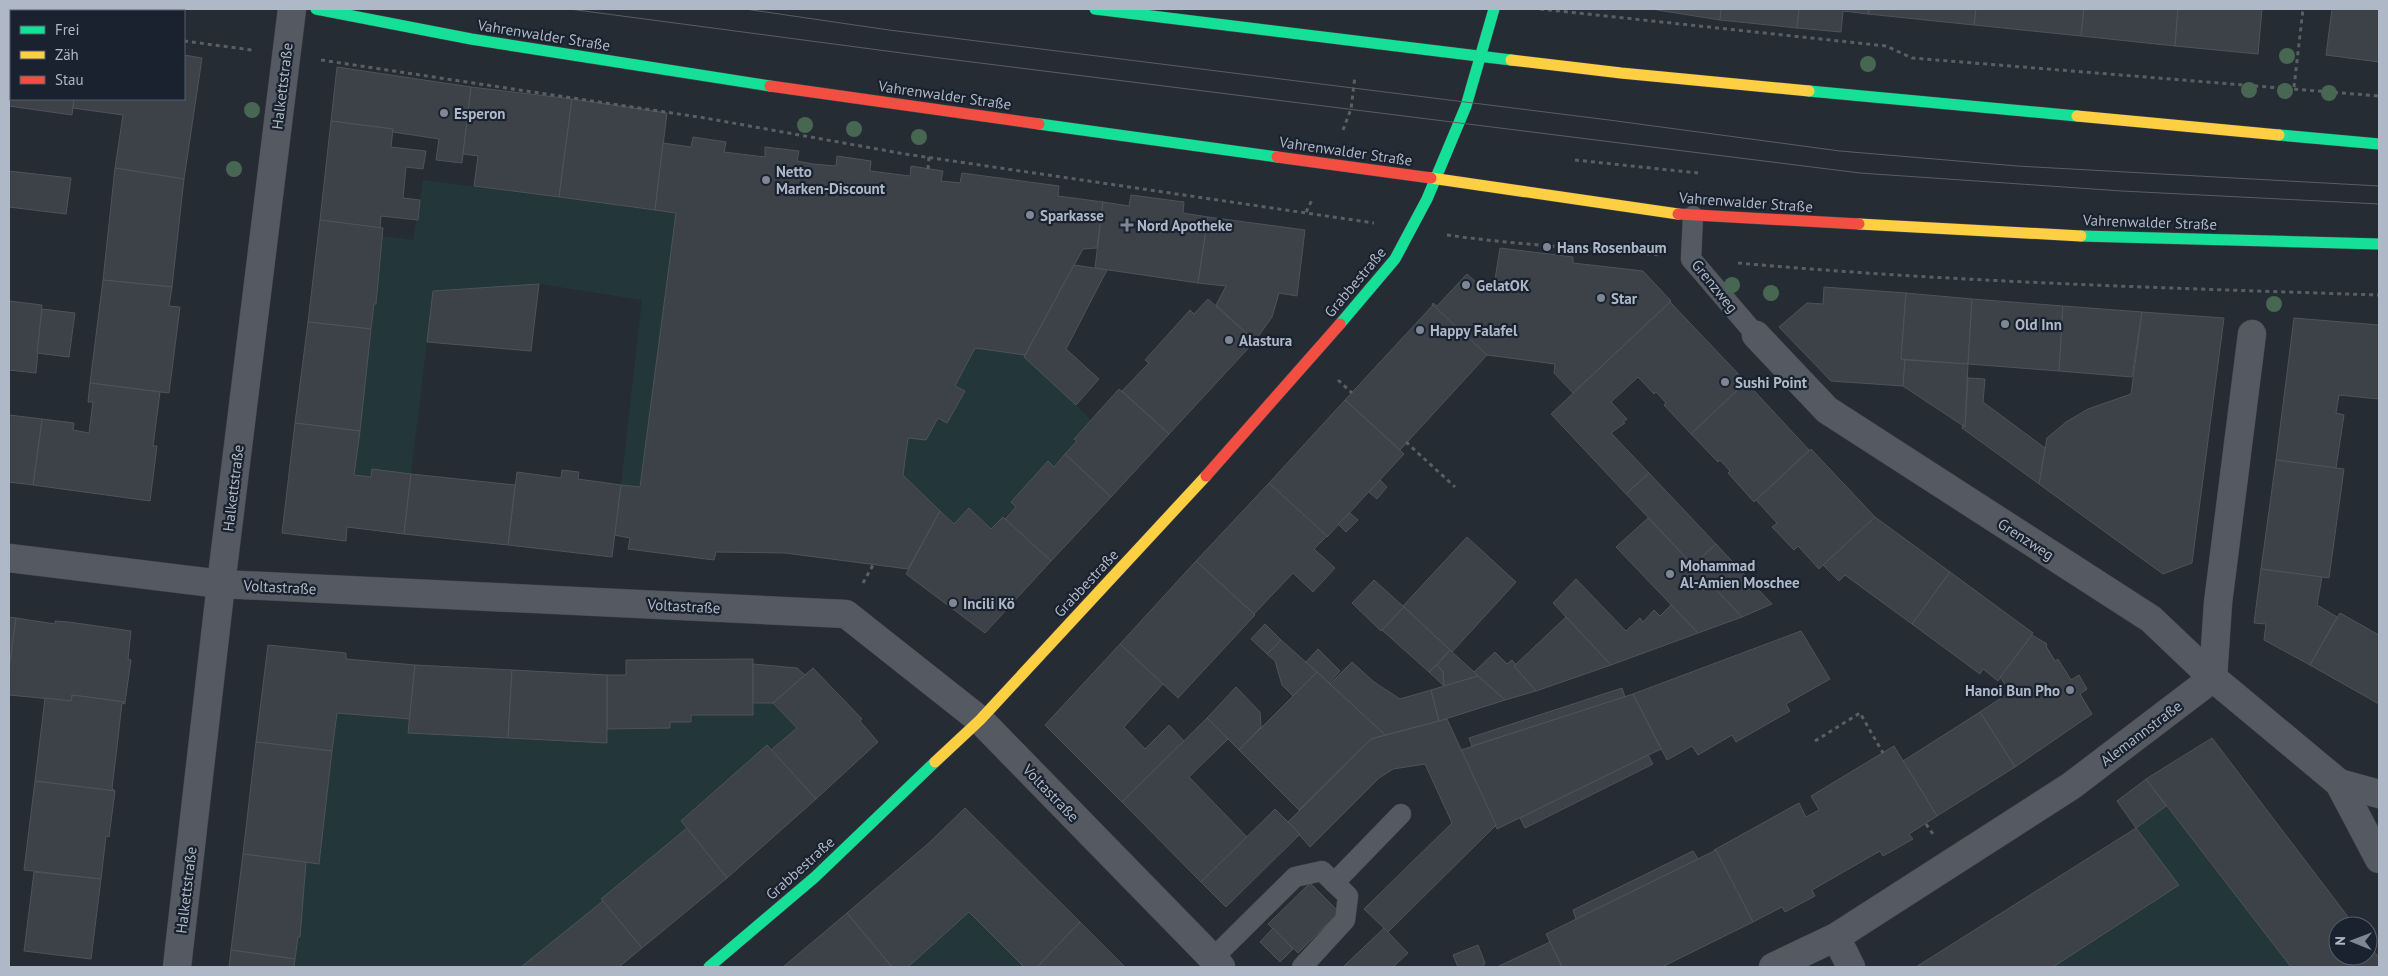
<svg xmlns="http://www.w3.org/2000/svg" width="2388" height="976" viewBox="0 0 2388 976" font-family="'PT Sans',sans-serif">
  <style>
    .green { fill: #233639 }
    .building { fill: #3d4249; stroke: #4d535c }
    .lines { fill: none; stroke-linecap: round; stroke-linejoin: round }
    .lane-casing { stroke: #42474c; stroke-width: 21 }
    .street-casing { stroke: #42474c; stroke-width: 29 }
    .fast-casing { stroke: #42474c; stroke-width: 12 }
    .slow-casing { stroke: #42474c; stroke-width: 12 }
    .jam-casing { stroke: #42474c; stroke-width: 12 }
    .path { stroke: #585f65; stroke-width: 3; stroke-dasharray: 4 4; stroke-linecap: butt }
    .lane { stroke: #555a62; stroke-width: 20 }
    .street { stroke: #555a62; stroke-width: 28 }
    .fast { stroke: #16e098; stroke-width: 11 }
    .slow { stroke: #ffcf43; stroke-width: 11 }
    .jam { stroke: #f24e42; stroke-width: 11 }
    .tram { stroke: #595e65; stroke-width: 1 }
    .tree { fill: #486753 }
    .poi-dot { fill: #7e8793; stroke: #19222e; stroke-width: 2 }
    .labels { text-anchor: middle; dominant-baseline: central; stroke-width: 4.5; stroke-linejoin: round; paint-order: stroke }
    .street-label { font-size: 15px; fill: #aeb8c6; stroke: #19222e }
    .poi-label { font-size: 15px; font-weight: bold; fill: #aeb8c6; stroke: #19222e; text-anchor: start }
  </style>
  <rect width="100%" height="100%" fill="#262c33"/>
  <!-- green -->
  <g class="green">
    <path d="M423,180L676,213L640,487L621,485L642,300L539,284L446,290L427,342L411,474L372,469L371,477L354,475L374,304H376L382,236L413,240Z"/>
    <path d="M975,348L1025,355L1091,420L1074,438L1077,441L1054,467L1048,462L1011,502L1016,507L991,529L969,509L954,524L903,475L908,438L926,440L938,418L947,423L964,391L955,386Z"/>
    <path d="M753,703H773L797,728L771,750L767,745L764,748L681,821L687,828L602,898L603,901L521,967H294L298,937H300L306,862L319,863L337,713L410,719L409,733L606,743L607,729L669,728L670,722L691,715H753Z"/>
    <path d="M2166,806L2291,967H2053L2179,885L2136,828Z"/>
    <path d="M969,912L1024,967H908Z"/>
  </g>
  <!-- building -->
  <g class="building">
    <path d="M1651,9H1721L1720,20Z"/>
    <path d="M1721,9H1799L1797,28L1720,20Z"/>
    <path d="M1799,9H1869L1868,14L1843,11L1841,32L1797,28Z"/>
    <path d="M1869,9H1976L1974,25L1868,14Z"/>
    <path d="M1976,9H2084L2081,36L1974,25Z"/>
    <path d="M2084,9H2178L2175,46L2081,36Z"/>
    <path d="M2178,9H2262L2258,54L2175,46Z"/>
    <path d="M2332,9H2379V62L2326,55Z"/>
    <path d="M9,30H11V99H74L72,115L9,106Z"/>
    <path d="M184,55L202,58L184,179L115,168L123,115L73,108L74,99H184Z"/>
    <path d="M337,67L471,87L462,163L436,160L439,139L393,132V129L331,121Z"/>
    <path d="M471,87L572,99L559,197L474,186L478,156L463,154Z"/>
    <path d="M572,99L667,113L655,210L559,197Z"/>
    <path d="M331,121L393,129L391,147L426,151L423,169L406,167L403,198L420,200L418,220L381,216L380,228L320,220Z"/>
    <path d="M693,137L726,142L724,152L765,157V147L799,151L797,161L813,164L836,166L837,156L871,161L870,171L910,176L911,166L943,171L941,181L960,183L962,173L1059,186L1058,196L1103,202L1097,248L1083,249L1025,355L975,348L955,386L965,391L947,423L938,418L926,440L908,438L903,475L940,511L908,569L785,553L716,552L714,560L628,549L630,538L614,535L621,485L640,487L676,213L655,210L663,143L691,147Z"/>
    <path d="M115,168L184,179L172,287L103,280Z"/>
    <path d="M9,171L71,178L66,214L9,207Z"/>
    <path d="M1131,195L1184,202L1183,213L1208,217L1198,283L1095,268L1103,202L1129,206Z"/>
    <path d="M1208,217L1305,230L1297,296L1279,293L1272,317L1255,341L1216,305L1226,286L1198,283Z"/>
    <path d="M320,220L383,228L376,304H374L371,329L308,322Z"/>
    <path d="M1500,248L1573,257V263L1643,271L1671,301L1573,393L1554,373L1555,364L1487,355L1432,305L1433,303L1437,306L1467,274L1485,290L1493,292Z"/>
    <path d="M1074,265L1107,270L1066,349L1099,379L1076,405L1024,357Z"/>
    <path d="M103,280L172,287L169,306L180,307L169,393L90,383Z"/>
    <path d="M539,284L531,351L427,342L433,291Z"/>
    <path d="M1824,287L1906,293L1901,359L1905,360L1903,386L1831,381L1779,327L1807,303L1823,304Z"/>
    <path d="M1906,293L1972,299L1968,364L1901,359Z"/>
    <path d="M1208,299L1255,341L1169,434L1122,391L1149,363L1145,360L1190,310L1194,314Z"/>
    <path d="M1972,299L2063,306L2059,371L1968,364Z"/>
    <path d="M9,301L42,305L36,373L9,370Z"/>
    <path d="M1670,302L1746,382L1691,434L1664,405L1666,403L1656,392L1654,394L1638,377L1611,402L1627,419L1623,422L1625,423L1611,433L1649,473L1626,494L1551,414Z"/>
    <path d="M1433,305L1487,355L1400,450L1345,400Z"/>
    <path d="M2063,306L2142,312L2132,377L2059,371Z"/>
    <path d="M42,309L75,313L69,357L37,353Z"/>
    <path d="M2142,312L2224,318L2192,563L2163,574L2039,484L2047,438L2066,422L2088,409L2131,394Z"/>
    <path d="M2294,318L2379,325V399L2339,395L2336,413L2344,415L2336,468L2276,460Z"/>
    <path d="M308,322L371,329L360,431L295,423Z"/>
    <path d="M1905,360L1968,364L1965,427L1903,386Z"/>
    <path d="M1968,378L1985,379L1983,402L2045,448L2039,484L1962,428L1963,425L1965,427Z"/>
    <path d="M1746,382L1809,450L1754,502L1728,473L1730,471L1720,460L1718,462L1691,434Z"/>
    <path d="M90,383L160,392L153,446H157L150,501L33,485L42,419L74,423L73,430L89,433L93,402H88Z"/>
    <path d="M1119,389L1169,434L1111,497L1065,454L1077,441L1074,439Z"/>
    <path d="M1345,400L1404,454L1327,537L1269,483Z"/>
    <path d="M9,415L42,419L33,485L9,482Z"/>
    <path d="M295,423L360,431L354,475L371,477L372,469L411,474L404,534L347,527L346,541L282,533Z"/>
    <path d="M1811,449L1875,517L1819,569L1798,546L1794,550L1772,527L1777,523L1756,500Z"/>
    <path d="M1065,454L1111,497L1051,561L1005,519L1016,507L1011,502L1048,461L1054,467Z"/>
    <path d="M2276,460L2344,469L2329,578L2261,569Z"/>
    <path d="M562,470L579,472L578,479L621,485L612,557L508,545L517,472L561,478Z"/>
    <path d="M1649,473L1716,544L1693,565L1626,494Z"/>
    <path d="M411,474L515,485L508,545L404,534Z"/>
    <path d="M1380,480L1387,487L1377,499L1369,492Z"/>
    <path d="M1269,483L1327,536L1314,549L1335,568L1313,592L1293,573L1254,614L1196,561Z"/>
    <path d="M969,508L991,529L1003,517L1051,561L985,633L906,574L940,511L954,524Z"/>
    <path d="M1350,513L1358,520L1346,532L1338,524Z"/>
    <path d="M1875,517L1950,572L1912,624L1845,575L1839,581L1823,565Z"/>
    <path d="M1648,518L1693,565L1742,617L1698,633L1616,547Z"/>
    <path d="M1467,537L1516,582L1452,652L1403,606Z"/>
    <path d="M1716,544L1772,604L1742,617L1693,565Z"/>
    <path d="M1196,561L1255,615L1178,698L1120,644Z"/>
    <path d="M2261,569L2322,577L2317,605L2337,617L2310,665L2264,640L2266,624L2254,623Z"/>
    <path d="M1950,572L2033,633L1998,681L1983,669L1980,674L1912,624Z"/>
    <path d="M1576,579L1626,631L1640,618L1643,622L1654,610L1660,616L1671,605L1698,633L1611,665L1553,603Z"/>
    <path d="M1374,580L1404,607L1381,631L1352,603Z"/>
    <path d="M1404,607L1450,650L1429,672L1382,630Z"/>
    <path d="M2340,613L2379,635V704L2310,665Z"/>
    <path d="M9,617L16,618L9,670Z"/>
    <path d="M1566,617L1611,665L1536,691L1514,666Z"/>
    <path d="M16,618L55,624V621L69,622L131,631L128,659L131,660L125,702L72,695L71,701L9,695V670Z"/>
    <path d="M1265,624L1281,640L1267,654L1251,639Z"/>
    <path d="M1801,631L1830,679L1786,704L1790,711L1736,742L1732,735L1698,755L1692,746L1667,760L1633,694Z"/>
    <path d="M2032,635L2047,644L2046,646L2055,661L2058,659L2071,680L2079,675L2087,689L2080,694L2092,714L2015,767L1980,712L2010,692L2000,677Z"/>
    <path d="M1281,640L1317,672L1293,696L1282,685L1275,661L1267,654Z"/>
    <path d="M1120,644L1163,684L1124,727L1145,749L1169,725L1184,741L1122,802L1045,725Z"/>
    <path d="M268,645L346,653V659L415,665L410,719L337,713L332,751L256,742Z"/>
    <path d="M1318,649L1340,671L1329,683L1306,662Z"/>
    <path d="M1450,650L1474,672L1478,676L1444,686L1443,672L1437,665Z"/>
    <path d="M1495,652L1507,664L1512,660L1516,665L1514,666L1536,691L1505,700L1478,676L1474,672Z"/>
    <path d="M753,659V715H691V722H670V728L607,729V675H626V660Z"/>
    <path d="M1352,662L1374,682L1400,699L1431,690L1439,721L1385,735L1330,684Z"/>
    <path d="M753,664L797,668L805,675L773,703H753Z"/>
    <path d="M415,665L512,670L508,738L408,733Z"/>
    <path d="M1437,665L1443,672L1444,686L1429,672Z"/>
    <path d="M813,668L862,719L860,721L878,742L816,799L771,750L797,728L773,703Z"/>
    <path d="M512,670L607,675V743L508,738Z"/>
    <path d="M1317,672L1385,735L1371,739L1299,810L1239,750Z"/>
    <path d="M1478,676L1505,700L1439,721L1431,690Z"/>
    <path d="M1236,687L1260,712L1261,727L1239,750L1207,718Z"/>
    <path d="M1622,688L1625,697L1472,746L1469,738Z"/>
    <path d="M1633,694L1661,749L1497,829L1461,750Z"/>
    <path d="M72,695L125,702V704L122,703L117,747L112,788L115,791L35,781L45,698L71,701Z"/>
    <path d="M1980,712L2015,767L1937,816L1903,761Z"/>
    <path d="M1207,718L1228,739L1189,777L1247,837L1201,882L1122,802Z"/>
    <path d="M1447,719L1496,825L1388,932L1364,909L1452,823L1425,764L1393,769L1379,778L1310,847L1288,822L1371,739Z"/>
    <path d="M2212,738L2355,926H2338V956H2368V943L2379,958V967H2291L2146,779Z"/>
    <path d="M256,742L332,751L319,864L243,854Z"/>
    <path d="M767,745L816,799L727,878L681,821Z"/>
    <path d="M1894,746L1937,816L1909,834L1913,839L1883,856L1880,851L1812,890L1815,896L1785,912L1782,907L1753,922L1714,850L1799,803L1806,817L1819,810L1811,796Z"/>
    <path d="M1648,755L1653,764L1525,828L1520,818Z"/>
    <path d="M2146,779L2166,806L2136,828L2117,801Z"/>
    <path d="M35,781L115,791L109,837L106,836L101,879L24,870Z"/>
    <path d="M965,808L1080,922L1037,967H1024L969,912L908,967H892L847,913L930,842Z"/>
    <path d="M1275,809L1300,834L1226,907L1201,882Z"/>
    <path d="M687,828L727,878L642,948L601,899Z"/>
    <path d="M2136,828L2179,885L2053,967H1916Z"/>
    <path d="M1716,850L1753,922L1662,967H1562L1546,934Z"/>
    <path d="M1693,851L1698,859L1576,919L1573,910Z"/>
    <path d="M243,854L306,862L300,937H298L295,959L231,950Z"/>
    <path d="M34,872L101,879L91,959L24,951Z"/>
    <path d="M1310,883L1339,912L1298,953L1268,924Z"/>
    <path d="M603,901L642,948L619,967H521Z"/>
    <path d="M847,913L892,967H783Z"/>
    <path d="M1080,922L1125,967H1037Z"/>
    <path d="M1273,928L1293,949L1280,962L1260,942Z"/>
    <path d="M1384,928L1408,953L1393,967H1343Z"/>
    <path d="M1550,942L1562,967H1497Z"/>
    <path d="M1478,945L1485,963L1483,967H1458L1453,955Z"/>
    <path d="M231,950L295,959L294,967H229Z"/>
  </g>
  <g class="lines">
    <!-- lane casing -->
    <g class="lane-casing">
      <g id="lane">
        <path d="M1693,216L1691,259L1756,335"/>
        <path d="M1334,883L1401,814"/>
        <path d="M1212,959L1295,877L1322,871L1348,896L1345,920L1302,967"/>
      </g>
    </g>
    <!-- street casing -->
    <g class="street-casing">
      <g id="street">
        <path d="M1756,335L1827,410L2151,619L2213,678L2339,783L2379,859"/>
        <path d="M9,558L221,584L846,614L980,720L1221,967"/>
        <path d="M2339,783L2379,794"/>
        <path d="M1836,937L1851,967"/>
        <path d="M177,967L221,584L292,9"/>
        <path d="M1773,967L1836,937L2071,786L2213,678L2218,603L2252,334"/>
      </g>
    </g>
    <!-- fast casing -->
    <g class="fast-casing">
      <g id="fast">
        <path d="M316,9L471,39L770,86"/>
        <path d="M1095,9L1511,60"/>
        <path d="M1809,91L2077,116"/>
        <path d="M1039,124L1277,157"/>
        <path d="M2279,135L2379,144"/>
        <path d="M2081,236L2379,244"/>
        <path d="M1340,324L1395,259L1427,199L1466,106L1494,9"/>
        <path d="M709,967L815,877L935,762"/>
      </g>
    </g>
    <!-- slow casing -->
    <g class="slow-casing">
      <g id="slow">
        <path d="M1511,60L1621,73L1809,91"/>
        <path d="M2077,116L2279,135"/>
        <path d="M1431,178L1678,214"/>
        <path d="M1859,224L2081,236"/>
        <path d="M935,762L980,720L1206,476"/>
      </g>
    </g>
    <!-- jam casing -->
    <g class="jam-casing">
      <g id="jam">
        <path d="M770,86L1039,124"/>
        <path d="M1277,157L1431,178"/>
        <path d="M1678,214L1859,224"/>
        <path d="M1206,476L1340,324"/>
      </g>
    </g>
    <!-- path -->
    <g class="path">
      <path d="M1540,9L1886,46L1912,58L2379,96"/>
      <path d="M9,15L11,16"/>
      <path d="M184,41L252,50"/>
      <path d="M321,60L705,118L905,154L1374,223"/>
      <path d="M2294,87L2303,9"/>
      <path d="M1343,130L1351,109L1355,76"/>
      <path d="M1575,160L1698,173"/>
      <path d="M928,169L929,157"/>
      <path d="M1306,212L1313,198"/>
      <path d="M1447,235C1517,245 1589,248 1660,255"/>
      <path d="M1738,263C1951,282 2166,288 2379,295"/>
      <path d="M1338,380L1352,393"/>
      <path d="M1406,442L1455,487"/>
      <path d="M863,583L873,565"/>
      <path d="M1815,741L1860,713L1883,753"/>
      <path d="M1926,824L1933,834"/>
    </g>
    <!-- lane -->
    <use href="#lane" class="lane"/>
    <!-- street -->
    <use href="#street" class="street"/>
    <!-- fast -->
    <use href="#fast" class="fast"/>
    <!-- slow -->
    <use href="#slow" class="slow"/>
    <!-- jam -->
    <use href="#jam" class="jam"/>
    <!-- tram -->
    <g class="tram">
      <path d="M569,9L932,57L1860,173L2122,191L2379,204"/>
      <path d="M745,9L889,30L1609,120L1840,151L2017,166L2379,186"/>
    </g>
  </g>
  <!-- trees -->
  <g class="tree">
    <circle cx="2287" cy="56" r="8"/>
    <circle cx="1868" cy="64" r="8"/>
    <circle cx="2249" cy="90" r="8"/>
    <circle cx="2285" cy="91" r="8"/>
    <circle cx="2329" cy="93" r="8"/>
    <circle cx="252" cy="110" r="8"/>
    <circle cx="805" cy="125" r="8"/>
    <circle cx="854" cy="129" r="8"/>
    <circle cx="919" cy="137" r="8"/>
    <circle cx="234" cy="169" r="8"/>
    <circle cx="1732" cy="285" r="8"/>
    <circle cx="1771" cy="293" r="8"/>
    <circle cx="2274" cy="304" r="8"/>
  </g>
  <!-- markers -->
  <g class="poi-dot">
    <circle cx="444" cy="113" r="5"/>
    <circle cx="766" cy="180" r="5"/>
    <circle cx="1030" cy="215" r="5"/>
    <path d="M1124.5 217.5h5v5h5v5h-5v5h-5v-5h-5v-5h5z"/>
    <circle cx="1547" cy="247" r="5"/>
    <circle cx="1466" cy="285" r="5"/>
    <circle cx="1601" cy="298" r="5"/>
    <circle cx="2005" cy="324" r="5"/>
    <circle cx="1420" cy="330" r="5"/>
    <circle cx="1229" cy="340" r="5"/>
    <circle cx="1725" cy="382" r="5"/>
    <circle cx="1670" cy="574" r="5"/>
    <circle cx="953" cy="603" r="5"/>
    <circle cx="2070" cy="690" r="5"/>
  </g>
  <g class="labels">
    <!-- street labels -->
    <g class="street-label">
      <text transform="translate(544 35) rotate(9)">Vahrenwalder Straße</text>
      <text transform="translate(282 86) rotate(-83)">Halkettstraße</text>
      <text transform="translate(945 95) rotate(8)">Vahrenwalder Straße</text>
      <text transform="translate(1346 151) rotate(8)">Vahrenwalder Straße</text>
      <text transform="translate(1746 202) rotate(4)">Vahrenwalder Straße</text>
      <text transform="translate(2150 222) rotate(2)">Vahrenwalder Straße</text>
      <text transform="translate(1355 282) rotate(-50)">Grabbestraße</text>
      <text transform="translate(1715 286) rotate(51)">Grenzweg</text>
      <text transform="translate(233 488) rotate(-83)">Halkettstraße</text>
      <text transform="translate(2026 539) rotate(33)">Grenzweg</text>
      <text transform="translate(1086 583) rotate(-47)">Grabbestraße</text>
      <text transform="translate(280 587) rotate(3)">Voltastraße</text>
      <text transform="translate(684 606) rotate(3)">Voltastraße</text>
      <text transform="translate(2141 733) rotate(-37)">Alemannstraße</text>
      <text transform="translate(1051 793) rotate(46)">Voltastraße</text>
      <text transform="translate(800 868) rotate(-42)">Grabbestraße</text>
      <text transform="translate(186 890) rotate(-83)">Halkettstraße</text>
    </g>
    <!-- poi labels -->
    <g class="poi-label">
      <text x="454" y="113">Esperon</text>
      <text x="776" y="171">Netto<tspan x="776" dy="17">Marken-Discount</tspan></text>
      <text x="1040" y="215">Sparkasse</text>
      <text x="1137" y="225">Nord Apotheke</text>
      <text x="1557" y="247">Hans Rosenbaum</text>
      <text x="1476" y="285">GelatOK</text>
      <text x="1611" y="298">Star</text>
      <text x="2015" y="324">Old Inn</text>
      <text x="1430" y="330">Happy Falafel</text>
      <text x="1239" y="340">Alastura</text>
      <text x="1735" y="382">Sushi Point</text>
      <text x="1680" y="565">Mohammad<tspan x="1680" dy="17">Al-Amien Moschee</tspan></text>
      <text x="963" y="603">Incili Kö</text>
      <text x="2060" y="690" text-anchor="end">Hanoi Bun Pho</text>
    </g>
  </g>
  <!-- border -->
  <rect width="2388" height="976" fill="none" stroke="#aeb8c6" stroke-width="20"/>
  <!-- legend -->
  <rect x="10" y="10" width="175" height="90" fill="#19222e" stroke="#555e6b"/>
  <rect x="20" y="26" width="25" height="8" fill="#16e098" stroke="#555e6b"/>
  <text x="55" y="35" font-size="15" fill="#aeb8c6">Frei</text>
  <rect x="20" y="51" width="25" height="8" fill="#ffcf43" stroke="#555e6b"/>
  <text x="55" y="60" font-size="15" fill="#aeb8c6">Zäh</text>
  <rect x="20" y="76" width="25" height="8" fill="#f24e42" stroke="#555e6b"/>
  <text x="55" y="85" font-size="15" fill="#aeb8c6">Stau</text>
  <!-- north arrow -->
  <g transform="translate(2353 941) rotate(271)"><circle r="24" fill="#19222e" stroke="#555e6b"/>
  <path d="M0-4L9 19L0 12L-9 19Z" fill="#7e8793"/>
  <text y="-8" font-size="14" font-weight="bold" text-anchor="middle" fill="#aeb8c6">N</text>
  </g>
</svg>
